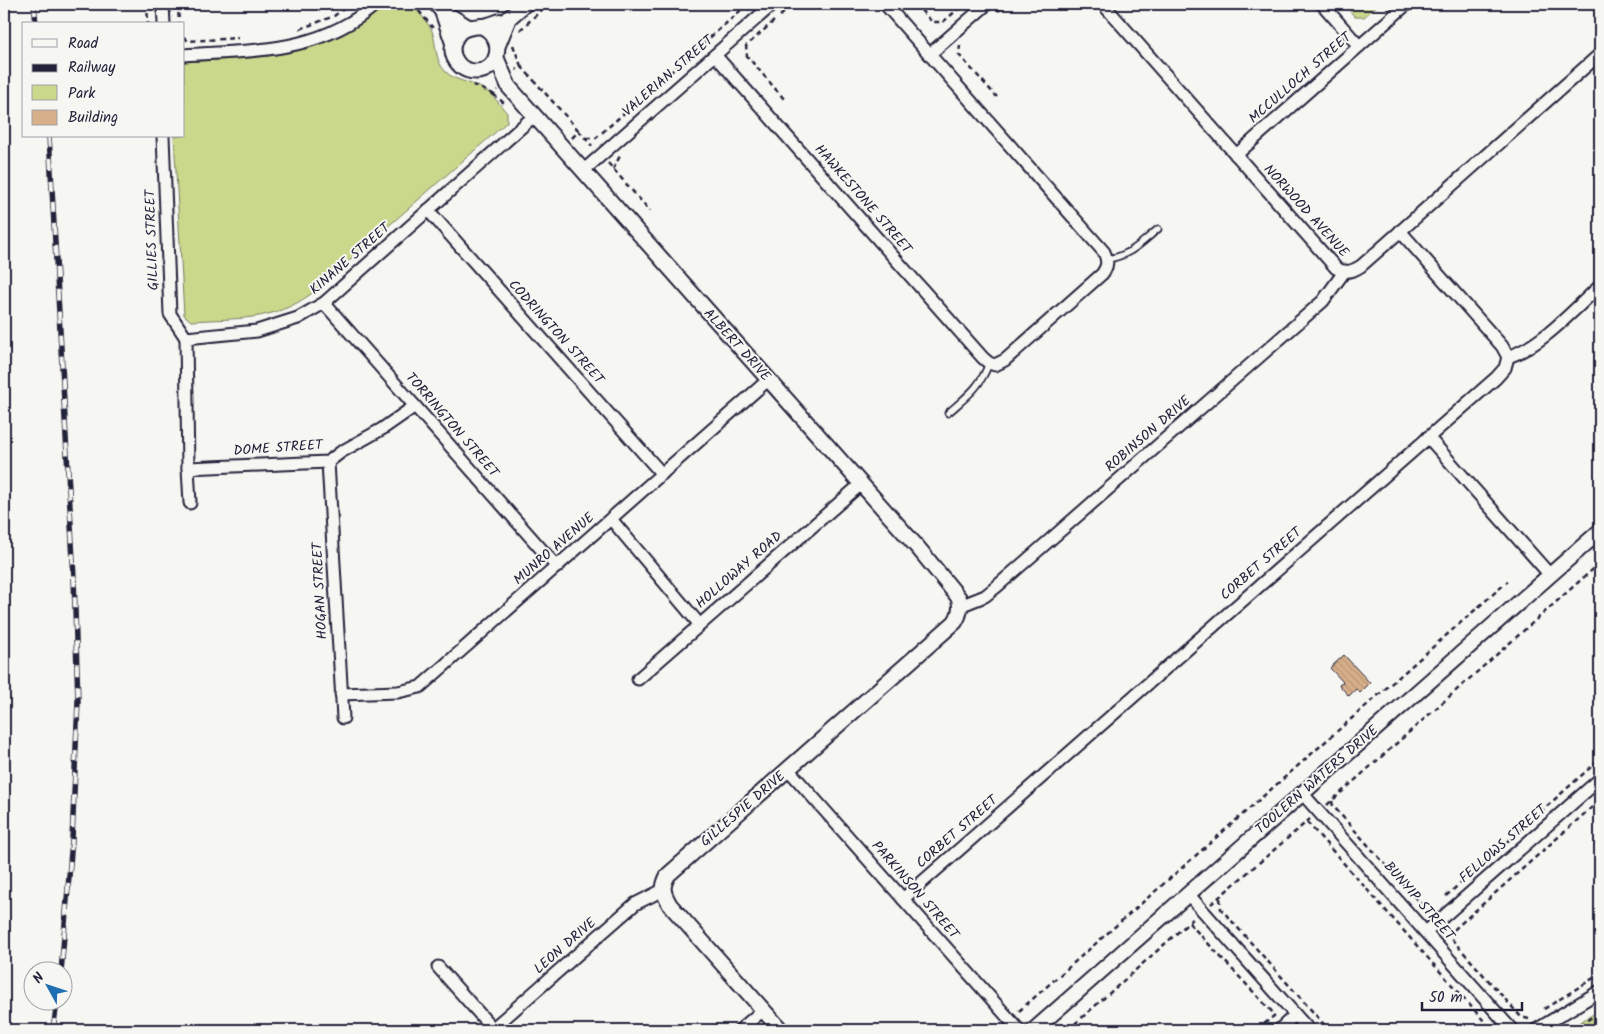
<svg xmlns="http://www.w3.org/2000/svg" width="1604" height="1034" viewBox="0 0 1604 1034" font-family="Kalam,sans-serif">
  <style>
    .green { fill: #cad88b; stroke: #767d63 }
    .building { fill: url(#building-back-hatch); stroke: #22223b }
    .lines { fill: none; stroke-linecap: round; stroke-linejoin: round }
    .service-casing { stroke: #22223b; stroke-width: 9 }
    .minor-casing { stroke: #22223b; stroke-width: 15 }
    .tertiary-casing { stroke: #22223b; stroke-width: 18 }
    .path { stroke: #22223b; stroke-width: 2.5; stroke-dasharray: 5 4; stroke-linecap: butt }
    .service { stroke: #f6f6f2; stroke-width: 5.5 }
    .minor { stroke: #f6f6f2; stroke-width: 11 }
    .tertiary { stroke: #f6f6f2; stroke-width: 14 }
    .rail-casing { stroke: #22223b; stroke-width: 5.5 }
    .rail { stroke: #f6f6f2; stroke-width: 4; stroke-dasharray: 11; stroke-linecap: butt }
    .labels { text-anchor: middle; dominant-baseline: central; stroke-width: 4; stroke-linejoin: round; paint-order: stroke }
    .street-label { font-size: 14px; fill: #22223b; stroke: #f6f6f2 }
  </style>
  <defs>
    <pattern id="building-back-hatch" width="6" height="6" patternUnits="userSpaceOnUse" patternTransform="scale(1.25)"><rect width="6" height="6" fill="#d7af89"/><path d="M-1 5l2 2M0 0l6 6M5-1l2 2" fill="none" stroke="#b89677"/></pattern>
  </defs>
  <rect width="100%" height="100%" fill="#f6f6f2"/>
  <filter id="ink" filterUnits="userSpaceOnUse"><feTurbulence type="fractalNoise" baseFrequency=".02" numOctaves="2"/><feDisplacementMap in="SourceGraphic" scale="10" xChannelSelector="R" yChannelSelector="G"/><feConvolveMatrix kernelMatrix="1 2 1 2 8 2 1 2 1" color-interpolation-filters="sRGB"/></filter>
  <g filter="url(#ink)">
    <!-- green -->
    <g class="green">
      <path d="M386,4H411C419,12 427,21 432,31C437,45 434,59 445,71C455,82 470,81 483,89C493,94 500,105 507,113V122L311,294C273,322 235,318 191,321L184,315L174,136H184V62C264,57 322,60 386,4Z"/>
      <path d="M1344,4H1379L1364,17H1355Z"/>
      <path d="M1600,1010V1030H1567Z"/>
    </g>
    <!-- building -->
    <path class="building" d="M1344,655L1370,683L1360,693L1356,689L1349,696L1339,685L1343,682L1330,668Z"/>
    <g class="lines">
      <!-- service casing -->
      <g class="service-casing">
        <g id="service">
          <path d="M1107,259C1130,256 1141,243 1158,229"/>
          <path d="M948,413C967,396 980,388 989,363"/>
        </g>
      </g>
      <!-- minor casing -->
      <g class="minor-casing">
        <g id="minor">
          <path d="M163,4L164,24"/>
          <path d="M1103,4L1336,268C1346,274 1353,271 1361,266L1600,54"/>
          <path d="M1322,4L1359,46"/>
          <path d="M930,54L987,4"/>
          <path d="M184,55C254,50 318,54 376,4"/>
          <path d="M715,55L983,358L989,363L995,365L1005,360L1102,274C1108,266 1108,261 1104,252L885,4"/>
          <path d="M163,136L170,314L186,338"/>
          <path d="M1236,155L1407,4"/>
          <path d="M583,171L773,4"/>
          <path d="M428,210L662,474"/>
          <path d="M324,303L557,567"/>
          <path d="M1508,357C1543,345 1572,311 1600,286"/>
          <path d="M1428,437L1550,575"/>
          <path d="M328,462L343,718"/>
          <path d="M188,468L328,462L341,452L382,429L415,406"/>
          <path d="M190,503L188,468L186,338L257,331L298,318L324,303L534,116"/>
          <path d="M611,519L700,625"/>
          <path d="M960,606L985,596L995,588L1323,301L1344,272"/>
          <path d="M638,679L861,484"/>
          <path d="M341,694L398,692L420,687L768,380"/>
          <path d="M788,769L1019,1030"/>
          <path d="M1302,793L1512,1030"/>
          <path d="M1188,894L1309,1030"/>
          <path d="M903,899L1496,378L1505,368L1508,357L1502,346L1400,231"/>
          <path d="M1426,932L1600,779"/>
          <path d="M438,967L493,1029"/>
          <path d="M491,1030L635,904L663,890"/>
          <path d="M740,1030L763,1010"/>
          <path d="M1279,1030L1295,1015"/>
          <path d="M1536,1030L1600,991"/>
        </g>
      </g>
      <!-- tertiary casing -->
      <g class="tertiary-casing">
        <g id="tertiary">
          <path d="M436,4L442,11L468,27"/>
          <path d="M442,11L453,43"/>
          <path d="M481,26C508,38 499,76 471,71C463,70 457,64 454,57C452,52 452,47 454,42C458,28 469,27 482,26C488,26 494,23 500,21"/>
          <path d="M498,45L509,18L525,4"/>
          <path d="M496,57L509,87L919,549L959,598C961,608 960,614 955,622L668,875C661,888 663,893 670,905L781,1030"/>
          <path d="M1034,1030L1600,531"/>
        </g>
      </g>
      <!-- path -->
      <g class="path">
        <path d="M147,4L148,24"/>
        <path d="M178,4L179,24"/>
        <path d="M413,4L433,28"/>
        <path d="M915,4L932,22H943L964,4"/>
        <path d="M998,11L1006,4"/>
        <path d="M780,16L794,4"/>
        <path d="M774,21L746,46L747,56L785,100"/>
        <path d="M300,29L334,16L350,4"/>
        <path d="M520,30L548,4"/>
        <path d="M184,37L188,41L238,38"/>
        <path d="M513,45L521,66L516,70"/>
        <path d="M960,45L959,55L997,97"/>
        <path d="M521,66L579,131"/>
        <path d="M473,85L493,94L497,90"/>
        <path d="M493,94L504,103"/>
        <path d="M572,138L579,131L592,146"/>
        <path d="M586,138H596L748,4"/>
        <path d="M608,163L650,211"/>
        <path d="M613,169L620,156"/>
        <path d="M1332,801L1333,806L1428,912L1433,908"/>
        <path d="M1327,805L1600,563"/>
        <path d="M1307,822L1492,1030"/>
        <path d="M1446,896L1600,759"/>
        <path d="M1220,898L1221,909L1329,1030"/>
        <path d="M1211,904L1310,819"/>
        <path d="M1189,923L1275,1015L1257,1030"/>
        <path d="M1544,1009L1600,974"/>
        <path d="M1019,1011L1508,581"/>
        <path d="M1529,1019L1521,1017L1448,935L1600,800"/>
        <path d="M1068,1030L1194,918"/>
        <path d="M1572,1030L1600,1012"/>
      </g>
      <!-- service -->
      <use href="#service" class="service"/>
      <!-- minor -->
      <use href="#minor" class="minor"/>
      <!-- tertiary -->
      <use href="#tertiary" class="tertiary"/>
      <!-- rail casing -->
      <g class="rail-casing">
        <g id="rail">
          <path d="M34,4L36,24"/>
          <path d="M49,136L74,578L78,701L72,840L61,972"/>
          <path d="M53,1030L57,1002"/>
        </g>
      </g>
      <!-- rail -->
      <use href="#rail" class="rail"/>
    </g>
  </g>
  <g class="labels">
    <!-- street labels -->
    <g class="street-label">
      <text transform="translate(668 76) rotate(-41)">VALERIAN STREET</text>
      <text transform="translate(1300 78) rotate(-41)">MCCULLOCH STREET</text>
      <text transform="translate(863 199) rotate(49)">HAWKESTONE STREET</text>
      <text transform="translate(1306 211) rotate(48)">NORWOOD AVENUE</text>
      <text transform="translate(152 240) rotate(-92)">GILLIES STREET</text>
      <text transform="translate(350 259) rotate(-41)">KINANE STREET</text>
      <text transform="translate(556 332) rotate(48)">CODRINGTON STREET</text>
      <text transform="translate(737 345) rotate(48)">ALBERT DRIVE</text>
      <text transform="translate(452 425) rotate(49)">TORRINGTON STREET</text>
      <text transform="translate(1148 434) rotate(-41)">ROBINSON DRIVE</text>
      <text transform="translate(278 448) rotate(-4)">DOME STREET</text>
      <text transform="translate(554 549) rotate(-41)">MUNRO AVENUE</text>
      <text transform="translate(1261 564) rotate(-41)">CORBET STREET</text>
      <text transform="translate(739 570) rotate(-41)">HOLLOWAY ROAD</text>
      <text transform="translate(320 591) rotate(-93)">HOGAN STREET</text>
      <text transform="translate(1317 780) rotate(-41)">TOOLERN WATERS DRIVE</text>
      <text transform="translate(743 809) rotate(-41)">GILLESPIE DRIVE</text>
      <text transform="translate(957 832) rotate(-41)">CORBET STREET</text>
      <text transform="translate(1503 844) rotate(-41)">FELLOWS STREET</text>
      <text transform="translate(915 890) rotate(49)">PARKINSON STREET</text>
      <text transform="translate(1419 901) rotate(49)">BUNYIP STREET</text>
      <text transform="translate(565 946) rotate(-41)">LEON DRIVE</text>
    </g>
  </g>
  <!-- margin -->
  <rect width="1604" height="1034" fill="none" stroke="#f6f6f2" stroke-width="20"/>
  <rect x="10" y="10" width="1584" height="1014" fill="none" stroke="#22223b" stroke-width="2" filter="url(#ink)"/>
  <!-- legend -->
  <rect x="22" y="22" width="162" height="115" fill="#f6f6f2" stroke="#a1a1a9"/>
  <rect x="32" y="39" width="25" height="8" fill="#f6f6f2" stroke="#a1a1a9"/>
  <text x="68" y="48" font-size="15" fill="#22223b">Road</text>
  <rect x="32" y="64" width="25" height="8" fill="#22223b" stroke="#a1a1a9"/>
  <text x="68" y="72" font-size="15" fill="#22223b">Railway</text>
  <rect x="32" y="85" width="25" height="15" fill="#cad88b" stroke="#a1a1a9"/>
  <text x="68" y="98" font-size="15" fill="#22223b">Park</text>
  <rect x="32" y="110" width="25" height="15" fill="#d7af89" stroke="#a1a1a9"/>
  <text x="68" y="122" font-size="15" fill="#22223b">Building</text>
  <!-- north arrow -->
  <g transform="translate(48 986) rotate(310)"><circle r="24" fill="#f6f6f2" stroke="#a1a1a9"/>
  <path d="M0-4L9 19L0 12L-9 19Z" fill="#1f6fb2"/>
  <text y="-8" font-size="14" font-weight="bold" text-anchor="middle" fill="#22223b">N</text>
  </g>
  <!-- scale -->
  <path d="M1422 1002v8h100v-8" fill="none" stroke="#22223b" stroke-width="2.5"/>
  <text x="1429" y="1002" font-size="15" fill="#22223b" stroke="#f6f6f2" stroke-width="4" paint-order="stroke">50 m</text>
</svg>
